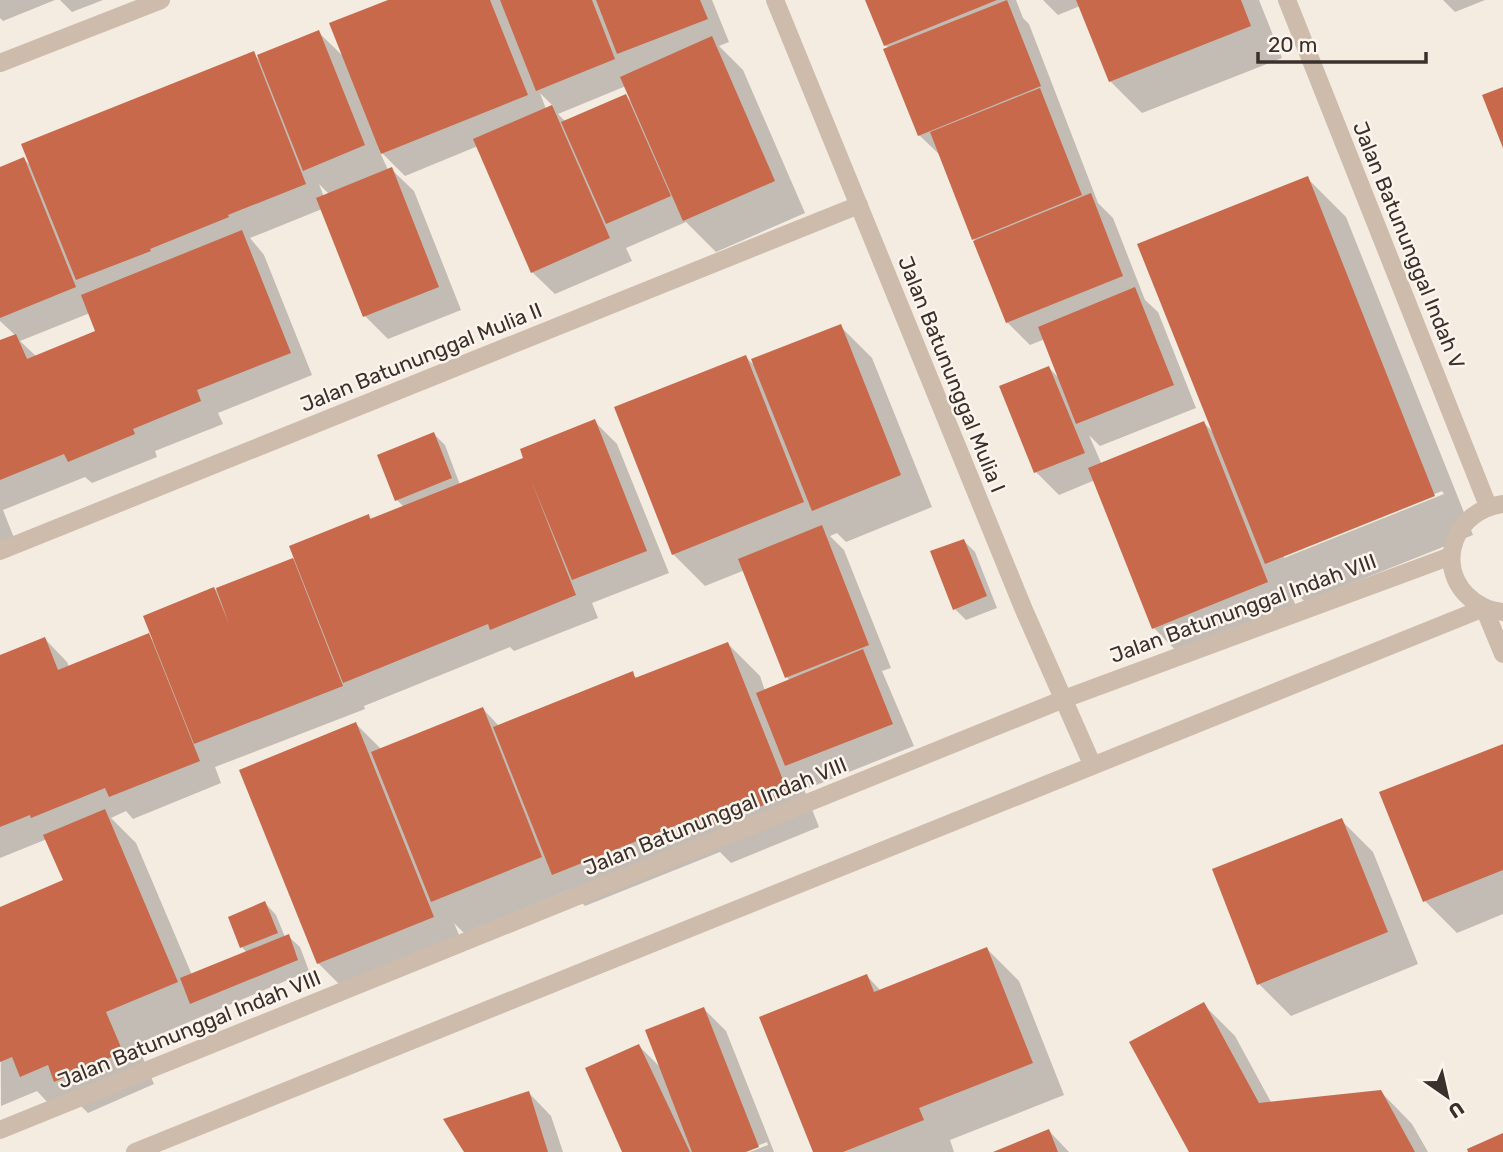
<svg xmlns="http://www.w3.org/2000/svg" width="1503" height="1152" viewBox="0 0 1503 1152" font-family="Rubik,sans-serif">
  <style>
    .shadow { fill: #0003; fill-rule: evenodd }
    .building { fill: #c8694b }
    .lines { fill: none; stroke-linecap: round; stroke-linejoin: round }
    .minor { stroke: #cdbbac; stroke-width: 18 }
    .labels { text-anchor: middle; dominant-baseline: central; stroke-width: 5; stroke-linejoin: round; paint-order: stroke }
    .street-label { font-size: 21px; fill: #3b302b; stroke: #fbf5ee }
  </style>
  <rect width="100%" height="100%" fill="#f4ebe1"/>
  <!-- shadow -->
  <g class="shadow">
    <path d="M0,0H55L3,21L0,18Z"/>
    <path d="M60,0H103L72,12Z"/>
    <path d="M392,0H712L729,42L719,46L743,70L805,213L716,252L686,222L626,248L632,261L555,294L532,272L478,146L405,176L379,150L388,170L391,169L414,191L461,310L388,339L365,316L322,209L250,238L264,255L312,375L218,413L223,424L155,451L157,457L92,483L85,477L3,510L16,543L0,549V342L16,336L0,321V169L24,159L33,168L253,54L262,62L318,32L345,58ZM626,86L634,104L626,96L566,122L558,114ZM540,93L553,106L546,109ZM319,184L329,194L324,197ZM90,313L97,332L37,357L20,341Z"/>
    <path d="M867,0H1016L1023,18L1029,24L1098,203L1113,218L1145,300L1158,312L1196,408L1100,446L1089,435L1102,465L1204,423L1215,434L1307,178L1346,217L1473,535L1305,602L1287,583L1299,614L1185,660L1154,628L1095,480L1059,495L1036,472L1001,387L1049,368L1060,379L1045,339L1030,345L1007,322L942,157L919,135L889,48L885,45ZM1442,491L1444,494L1284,558V554Z"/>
    <path d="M1043,0H1259L1282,58L1142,113L1110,81L1080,6L1058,15Z"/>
    <path d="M1443,0H1485L1455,12Z"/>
    <path d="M840,326L872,358L932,507L846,542L837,533L830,536L844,550L891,668L882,671L914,746L809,788L800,779L819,827L731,863L720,852L585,906L569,890L464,933L454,923L465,949L350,995L318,963L356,724L381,749L483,709L499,726L632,674L638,679L728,644L760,676L765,691L790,681L787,677L745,570L705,586L673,554L746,357L757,368Z"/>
    <path d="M594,421L617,444L669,573L592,603L598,618L514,651L510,647L364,706L365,709L215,767L221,783L133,819L126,811L111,818L136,843L192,975L247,953L242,947L230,918L265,903L276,915L285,937L288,936L300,947L309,971L137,1044L154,1084L88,1113L74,1099L53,1108L37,1091L1,1106L0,908L65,881L47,839L0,858V657L45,639L67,662L69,667L148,635L156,644L146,617L296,558L368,516L372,520L404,507L397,500L434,434L445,445L460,485L525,458Z"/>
    <path d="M964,541L975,552L997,608L966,620L955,609Z"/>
    <path d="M1503,746V914L1457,933L1425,901Z"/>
    <path d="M1341,820L1373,852L1418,964L1291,1016L1259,984Z"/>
    <path d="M987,949L1019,981L1064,1095L950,1140L954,1152H815L867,976L881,991Z"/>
    <path d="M1203,1004L1235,1036L1272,1104L1380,1091L1412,1124L1428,1152H1191Z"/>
    <path d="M704,1009L726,1031L774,1152H750L768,1145L767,1142L741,1152H624L639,1046L661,1068Z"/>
    <path d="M529,1093L551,1116L563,1152H466Z"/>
    <path d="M1049,1131L1069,1152H998Z"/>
  </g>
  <!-- building -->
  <g class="building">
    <path d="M388,0H490L528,95L381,154L329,23Z"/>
    <path d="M500,0H592L615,59L536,91Z"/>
    <path d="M596,0H700L708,19L617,54Z"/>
    <path d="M865,0H997L884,46Z"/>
    <path d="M1007,0L1041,86L918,136L883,49Z"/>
    <path d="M1076,0H1241L1251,26L1109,82Z"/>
    <path d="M319,30L365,145L303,171L257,55Z"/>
    <path d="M712,36L775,181L683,221L620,77Z"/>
    <path d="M254,51L306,184L228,215L229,217L150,249L151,251L76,280L21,144Z"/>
    <path d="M1503,87V148L1482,95Z"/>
    <path d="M1040,88L1082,195L972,240L930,132Z"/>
    <path d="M626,94L671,196L606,224L561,122Z"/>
    <path d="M552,105L610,238L531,273L473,139Z"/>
    <path d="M24,157L76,287L0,318V167Z"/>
    <path d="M392,167L439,287L363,317L316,198Z"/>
    <path d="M1308,176L1435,496L1265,564L1137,244Z"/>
    <path d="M1091,193L1123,276L1006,323L973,241Z"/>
    <path d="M242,230L291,353L197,390L201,401L133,429L135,434L68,462L64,454L0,480V340L16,334L31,368L27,359L95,331L81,295Z"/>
    <path d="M1135,287L1174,385L1076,424L1038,327Z"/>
    <path d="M841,324L901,475L812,511L751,359Z"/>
    <path d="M746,355L804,502L672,555L614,407Z"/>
    <path d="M1049,366L1085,453L1034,473L999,386Z"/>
    <path d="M595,419L647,551L572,580L531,480L576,595L490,630L488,624L343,683L289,546L369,514L370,519L523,458L520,449Z"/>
    <path d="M1204,421L1268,582L1152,629L1088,468Z"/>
    <path d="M434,432L452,478L395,501L377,455Z"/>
    <path d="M822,525L869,645L785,678L738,559Z"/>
    <path d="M964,539L987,596L953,610L930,551Z"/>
    <path d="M293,558L343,686L194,744L143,616L214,587L229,624L216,588Z"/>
    <path d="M149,633L200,761L109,797L105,788L31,818L30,815L0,827V655L45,637L58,670Z"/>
    <path d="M728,642L789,795L697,832L692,819L552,875L493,727L633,671L635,678Z"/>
    <path d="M863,649L893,724L785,766L756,693Z"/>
    <path d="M483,707L542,857L431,902L371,752Z"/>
    <path d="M356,722L434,917L317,964L239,770Z"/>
    <path d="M1503,744V870L1423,902L1379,792Z"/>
    <path d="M105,809L178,982L106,1012L123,1052L54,1082L48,1065L20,1077L12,1057L0,1062V907L63,880L43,835Z"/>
    <path d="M1342,818L1388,932L1257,985L1212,869Z"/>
    <path d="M265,901L278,933L240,948L228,917Z"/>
    <path d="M289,934L298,960L190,1004L180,978Z"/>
    <path d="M987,947L1033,1063L919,1108L924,1120L843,1152H813L759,1017L867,974L874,992Z"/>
    <path d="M1204,1002L1259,1103L1381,1090L1415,1152H1189L1129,1042Z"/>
    <path d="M704,1007L759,1147L746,1152H692L645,1030Z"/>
    <path d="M639,1044L690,1152H622L585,1068Z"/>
    <path d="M529,1091L548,1152H464L443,1119Z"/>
    <path d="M1049,1129L1058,1152H993Z"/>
    <path d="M1503,1133V1152H1468L1467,1149Z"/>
  </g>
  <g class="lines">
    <!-- minor -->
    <g class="minor">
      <path d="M775,0L1024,610L1092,764"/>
      <path d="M1287,0L1488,506"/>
      <path d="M0,63L161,0"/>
      <path d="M1503,504C1448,511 1431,579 1482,606C1488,610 1496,611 1503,612"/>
      <path d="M0,551L859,205"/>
      <path d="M0,1130L1064,699L1451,556"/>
      <path d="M135,1152L1484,608L1503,654"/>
    </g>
  </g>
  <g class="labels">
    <!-- street labels -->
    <g class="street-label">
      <text transform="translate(1409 245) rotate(68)">Jalan Batununggal Indah V</text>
      <text transform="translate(421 357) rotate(-22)">Jalan Batununggal Mulia II</text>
      <text transform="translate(952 374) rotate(68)">Jalan Batununggal Mulia I</text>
      <text transform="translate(1243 608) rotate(-20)">Jalan Batununggal Indah VIII</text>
      <text transform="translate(715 816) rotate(-22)">Jalan Batununggal Indah VIII</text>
      <text transform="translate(189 1029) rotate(-22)">Jalan Batununggal Indah VIII</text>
    </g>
  </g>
  <!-- north arrow -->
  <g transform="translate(1447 1096) rotate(146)" stroke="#fbf5ee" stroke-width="5" paint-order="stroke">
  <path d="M0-5L12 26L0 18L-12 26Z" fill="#3b302b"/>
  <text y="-10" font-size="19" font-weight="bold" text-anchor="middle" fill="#3b302b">U</text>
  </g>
  <!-- scale -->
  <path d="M1258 52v10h168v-10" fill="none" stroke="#3b302b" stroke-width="3.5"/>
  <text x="1268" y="52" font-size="21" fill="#3b302b" stroke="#fbf5ee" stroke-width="5" paint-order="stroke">20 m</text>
</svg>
